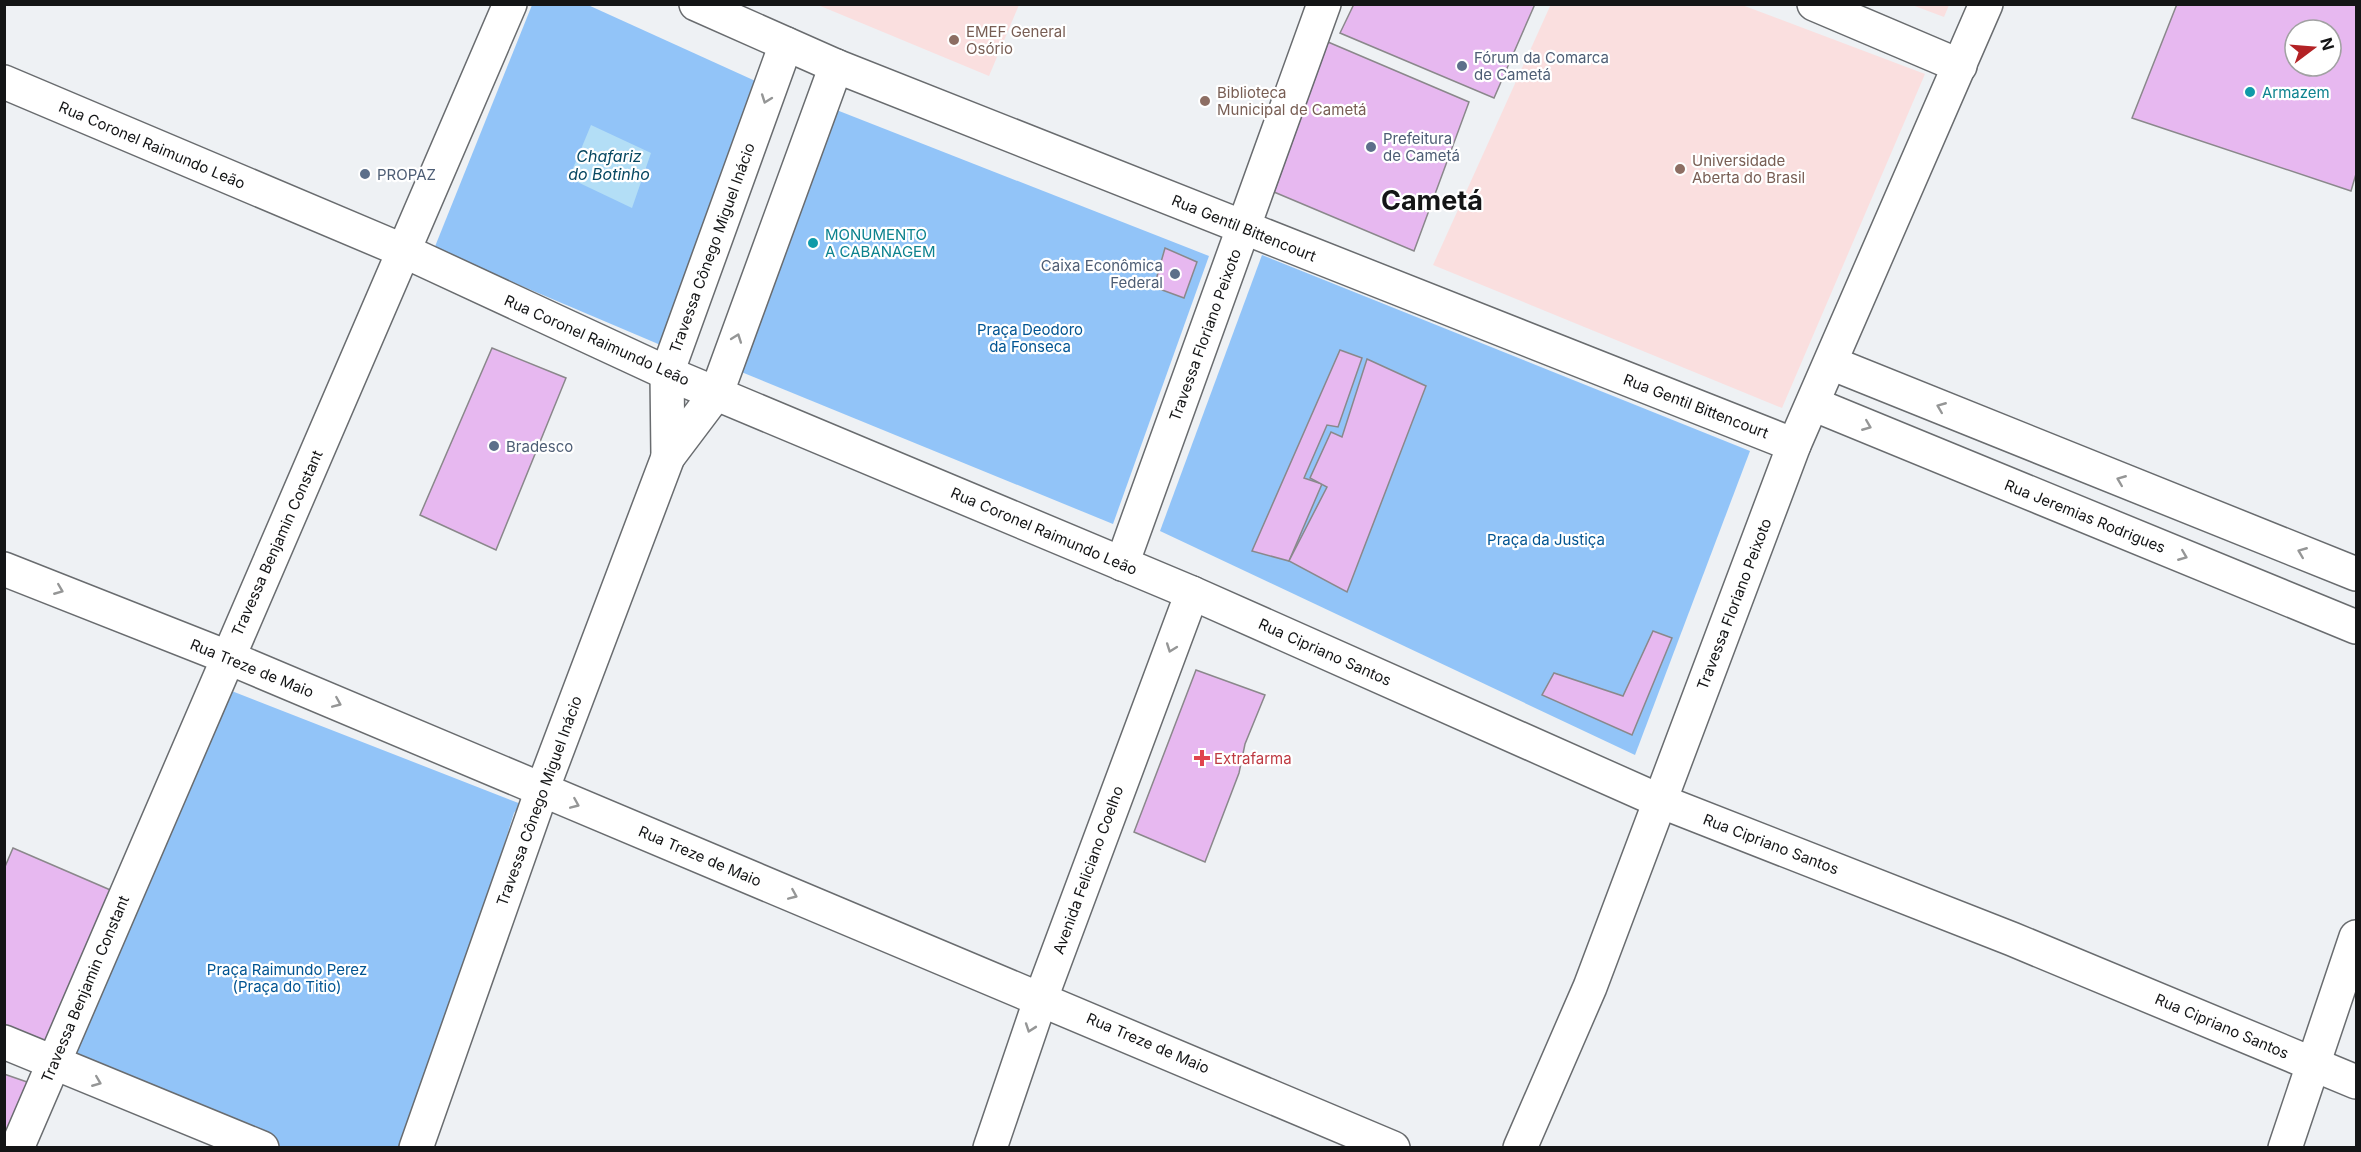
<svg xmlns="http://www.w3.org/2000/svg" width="2361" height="1152" viewBox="0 0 2361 1152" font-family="Inter,sans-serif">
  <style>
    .education { fill: #fadfdf }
    .green { fill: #92c4f8 }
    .water { fill: #b3def6 }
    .building { fill: #e7b8f0; stroke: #8a888b; stroke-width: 1.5; fill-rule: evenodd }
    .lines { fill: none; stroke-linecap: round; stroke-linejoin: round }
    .street-casing { stroke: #696c6f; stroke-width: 36 }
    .secondary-casing { stroke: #696c6f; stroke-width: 36 }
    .street { stroke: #fff; stroke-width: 33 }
    .secondary { stroke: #fff; stroke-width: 33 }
    .oneway { stroke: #959696 }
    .education-dot { fill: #8d6e63; stroke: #fff; stroke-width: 2 }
    .service-dot { fill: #5c6f8a; stroke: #fff; stroke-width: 2 }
    .culture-dot { fill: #0f9aa8; stroke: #fff; stroke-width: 2 }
    .health-dot { fill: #e0444e; stroke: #fff; stroke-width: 2 }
    .labels { text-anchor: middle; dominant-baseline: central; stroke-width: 4.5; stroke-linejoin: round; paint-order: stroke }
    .education-label { font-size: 15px; fill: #785e54; stroke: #fff; text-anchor: start }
    .service-label { font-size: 15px; fill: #4e5e75; stroke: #fff; text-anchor: start }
    .culture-label { font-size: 15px; fill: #0d838f; stroke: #fff; text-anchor: start }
    .street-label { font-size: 15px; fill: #141516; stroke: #fff }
    .park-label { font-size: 15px; fill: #005492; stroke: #fff }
    .health-label { font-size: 15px; fill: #be3a42; stroke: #fff; text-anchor: start }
    .water-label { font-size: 16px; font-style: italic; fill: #064761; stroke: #fff }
    .town-label { font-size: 27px; font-weight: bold; fill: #141516; stroke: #fff }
  </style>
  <rect width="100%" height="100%" fill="#eef1f4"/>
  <!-- education -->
  <g class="education">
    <path d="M1551,4L1742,5L1925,74L1782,408L1433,265Z"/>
    <path d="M818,5L1019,4V5L989,76Z"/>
    <path d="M1912,5H1949L1944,17Z"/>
  </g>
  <!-- green -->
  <g class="green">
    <path d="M532,5H588L762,84L670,349L434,249Z"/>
    <path d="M834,109L1209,256L1113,524L734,369Z"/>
    <path d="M1262,255L1750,451L1635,755L1160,531Z"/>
    <path d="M224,688L521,804L514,813L409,1147H252L68,1071Z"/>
  </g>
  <!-- water -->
  <path class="water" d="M591,125L651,153L632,208L569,178Z"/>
  <!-- building -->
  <g class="building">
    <path d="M1354,4H1535L1494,98L1340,33Z"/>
    <path d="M2177,4H2356V174L2351,191L2132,118ZM2295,30H2331V66H2295Z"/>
    <path d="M1328,42L1469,102L1414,251L1274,192Z"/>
    <path d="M1165,248L1197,262L1184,298L1154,287Z"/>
    <path d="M492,348L566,378L496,550L420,515Z"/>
    <path d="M1340,350L1362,358L1338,427L1327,425L1304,478L1322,484L1289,561L1252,551Z"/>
    <path d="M1367,359L1426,386L1347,592L1289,561L1327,487L1310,478L1331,432L1342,437Z"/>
    <path d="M1653,631L1672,638L1632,735L1542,695L1554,673L1623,696Z"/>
    <path d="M1196,670L1265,695L1245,744L1239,773L1205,862L1134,832Z"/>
    <path d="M13,848L115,892L48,1051L4,1035V869Z"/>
    <path d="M4,1074L30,1083L4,1137Z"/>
  </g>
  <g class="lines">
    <!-- street casing -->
    <g class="street-casing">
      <g id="street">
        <path d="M696,4L836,66L1794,445"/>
        <path d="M1814,4L1960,66"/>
        <path d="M1831,363L2356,574"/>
        <path d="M1813,404L2356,627"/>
        <path d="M668,457L667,373L786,44"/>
        <path d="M1122,564L1324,4"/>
        <path d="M4,569L227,657L1393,1148"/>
        <path d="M4,1042L262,1148"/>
        <path d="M17,1148L510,4"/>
        <path d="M416,1148L542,790L668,457L717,392L836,66"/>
        <path d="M990,1148L1041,998L1192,593"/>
        <path d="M1520,1148L1590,987L1794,445L1986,4"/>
        <path d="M2285,1148L2356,937"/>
      </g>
    </g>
    <!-- secondary casing -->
    <g class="secondary-casing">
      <path id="secondary" d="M4,82L404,251L667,373L1192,593L1660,801L2012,939L2356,1082"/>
    </g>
    <!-- street -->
    <use href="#street" class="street"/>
    <!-- secondary -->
    <use href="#secondary" class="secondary"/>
  </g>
  <!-- one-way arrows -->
  <defs><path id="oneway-chevron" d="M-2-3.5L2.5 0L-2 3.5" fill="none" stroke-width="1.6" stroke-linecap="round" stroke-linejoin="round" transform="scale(1.5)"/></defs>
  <g class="oneway">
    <use href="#oneway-chevron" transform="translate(766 99) rotate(110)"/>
    <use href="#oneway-chevron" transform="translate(737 338) rotate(-70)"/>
    <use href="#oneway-chevron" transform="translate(1941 407) rotate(-158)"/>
    <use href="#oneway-chevron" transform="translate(1867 426) rotate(22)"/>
    <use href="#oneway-chevron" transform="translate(2121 480) rotate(-158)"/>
    <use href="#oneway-chevron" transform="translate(2302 552) rotate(-158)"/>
    <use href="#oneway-chevron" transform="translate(2183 556) rotate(22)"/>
    <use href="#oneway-chevron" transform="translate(59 590) rotate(22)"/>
    <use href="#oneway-chevron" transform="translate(1171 648) rotate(110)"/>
    <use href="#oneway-chevron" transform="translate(337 703) rotate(23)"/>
    <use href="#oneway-chevron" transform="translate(575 804) rotate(23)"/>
    <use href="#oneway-chevron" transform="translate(793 895) rotate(23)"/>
    <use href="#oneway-chevron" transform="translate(1030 1028) rotate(109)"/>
    <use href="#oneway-chevron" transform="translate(97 1082) rotate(22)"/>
  </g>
  <!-- markers -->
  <g class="education-dot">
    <circle cx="954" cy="40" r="6"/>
    <circle cx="1205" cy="101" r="6"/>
    <circle cx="1680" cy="169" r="6"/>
  </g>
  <g class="service-dot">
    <circle cx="1462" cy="66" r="6"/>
    <circle cx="1371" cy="147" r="6"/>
    <circle cx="365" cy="174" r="6"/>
    <circle cx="1175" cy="274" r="6"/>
    <circle cx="494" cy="446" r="6"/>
  </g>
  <g class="culture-dot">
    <circle cx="2250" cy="92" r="6"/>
    <circle cx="813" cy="243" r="6"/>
  </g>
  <path class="health-dot" d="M1199 749h6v6h6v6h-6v6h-6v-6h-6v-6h6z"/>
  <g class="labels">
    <!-- education labels -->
    <g class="education-label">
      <text x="966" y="31">EMEF General<tspan x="966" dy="17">Osório</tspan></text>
      <text x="1217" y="92">Biblioteca<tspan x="1217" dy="17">Municipal de Cametá</tspan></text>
      <text x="1692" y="160">Universidade<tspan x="1692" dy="17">Aberta do Brasil</tspan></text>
    </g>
    <!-- service labels -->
    <g class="service-label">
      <text x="1474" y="57">Fórum da Comarca<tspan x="1474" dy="17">de Cametá</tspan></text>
      <text x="1383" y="138">Prefeitura<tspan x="1383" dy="17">de Cametá</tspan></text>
      <text x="377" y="174">PROPAZ</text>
      <text x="1163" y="265" text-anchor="end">Caixa Econômica<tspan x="1163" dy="17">Federal</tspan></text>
      <text x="506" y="446">Bradesco</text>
    </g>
    <!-- culture labels -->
    <g class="culture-label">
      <text x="2262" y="92">Armazem</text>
      <text x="825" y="234">MONUMENTO<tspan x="825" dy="17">A CABANAGEM</tspan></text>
    </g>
    <!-- street labels -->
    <g class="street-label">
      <text transform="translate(152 145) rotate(23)">Rua Coronel Raimundo Leão</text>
      <text transform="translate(1244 228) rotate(22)">Rua Gentil Bittencourt</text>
      <text transform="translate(712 248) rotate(-70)">Travessa Cônego Miguel Inácio</text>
      <text transform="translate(1205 335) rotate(-70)">Travessa Floriano Peixoto</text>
      <text transform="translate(597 340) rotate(24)">Rua Coronel Raimundo Leão</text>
      <text transform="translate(1696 406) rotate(21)">Rua Gentil Bittencourt</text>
      <text transform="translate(2085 516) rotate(22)">Rua Jeremias Rodrigues</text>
      <text transform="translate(1044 531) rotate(23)">Rua Coronel Raimundo Leão</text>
      <text transform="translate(277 543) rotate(-66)">Travessa Benjamin Constant</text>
      <text transform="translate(1734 604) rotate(-69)">Travessa Floriano Peixoto</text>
      <text transform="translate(1325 652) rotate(24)">Rua Cipriano Santos</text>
      <text transform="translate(252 668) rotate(22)">Rua Treze de Maio</text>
      <text transform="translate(539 801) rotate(-70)">Travessa Cônego Miguel Inácio</text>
      <text transform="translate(1771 844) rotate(21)">Rua Cipriano Santos</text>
      <text transform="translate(700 856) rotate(23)">Rua Treze de Maio</text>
      <text transform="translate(1088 870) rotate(-70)">Avenida Feliciano Coelho</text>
      <text transform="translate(85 989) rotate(-67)">Travessa Benjamin Constant</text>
      <text transform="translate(2222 1026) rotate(23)">Rua Cipriano Santos</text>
      <text transform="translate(1148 1043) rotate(23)">Rua Treze de Maio</text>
    </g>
    <!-- park labels -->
    <g class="park-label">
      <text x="1030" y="329">Praça Deodoro<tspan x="1030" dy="17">da Fonseca</tspan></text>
      <text x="1546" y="539">Praça da Justiça</text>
      <text x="287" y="969">Praça Raimundo Perez<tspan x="287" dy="17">(Praça do Titio)</tspan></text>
    </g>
    <!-- health labels -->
    <g class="health-label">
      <text x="1214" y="758">Extrafarma</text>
    </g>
    <!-- water labels -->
    <g class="water-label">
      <text x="609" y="156">Chafariz<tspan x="609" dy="18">do Botinho</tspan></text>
    </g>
    <!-- town labels -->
    <g class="town-label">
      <text x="1432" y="200">Cametá</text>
    </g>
  </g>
  <!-- border -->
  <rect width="2361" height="1152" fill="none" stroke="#141516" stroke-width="12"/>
  <!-- north arrow -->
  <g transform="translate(2313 48) rotate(74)"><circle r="28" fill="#ffffff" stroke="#a1a1a2" stroke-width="1.5"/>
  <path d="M0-4.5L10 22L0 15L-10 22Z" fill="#b32225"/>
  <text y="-9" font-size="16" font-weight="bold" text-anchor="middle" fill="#141516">N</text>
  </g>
</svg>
